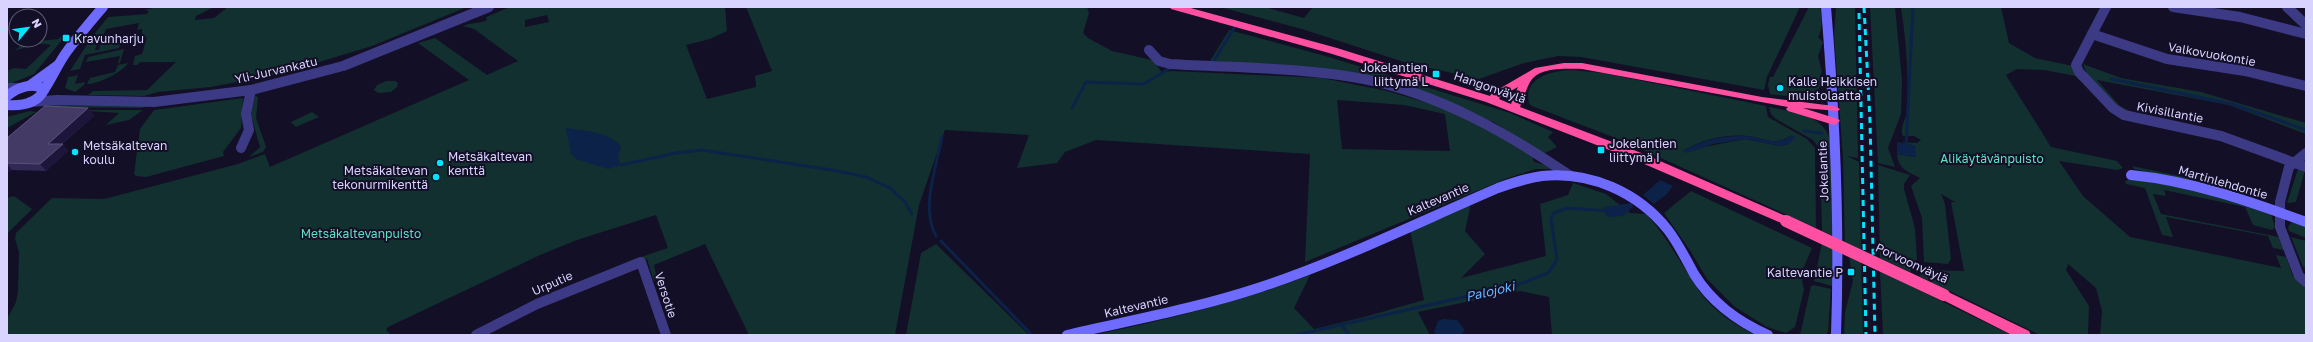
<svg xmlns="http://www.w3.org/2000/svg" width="2313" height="342" viewBox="0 0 2313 342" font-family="'Golos Text',sans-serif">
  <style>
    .green { fill: #12302f; fill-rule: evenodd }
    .water { fill: #0c2248 }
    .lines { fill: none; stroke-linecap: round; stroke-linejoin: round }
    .stream { stroke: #0c2248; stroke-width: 3 }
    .street { stroke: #3d3a85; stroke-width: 10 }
    .secondary { stroke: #6f6bff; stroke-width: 10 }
    .highway { fill: #ff4fa3; fill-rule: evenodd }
    .rail { stroke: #00e5ff; stroke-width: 3; stroke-dasharray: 6 5; stroke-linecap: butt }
    .highway-bridge { stroke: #ff4fa3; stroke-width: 12 }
    .wall { fill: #312854 }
    .shaded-wall { fill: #1d163a }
    .building { fill: #433a66; stroke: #5a527e }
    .poi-dot { fill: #00e5ff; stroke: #130f26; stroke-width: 1.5 }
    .labels { text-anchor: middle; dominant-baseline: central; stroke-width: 4; stroke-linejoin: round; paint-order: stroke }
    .poi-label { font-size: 12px; fill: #d9d4ff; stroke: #130f26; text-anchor: start }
    .street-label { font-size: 12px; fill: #d9d4ff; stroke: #130f26 }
    .park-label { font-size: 12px; fill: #5fe0c0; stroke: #130f26 }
    .water-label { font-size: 13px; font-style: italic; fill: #62b6ff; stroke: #130f26 }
  </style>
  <rect width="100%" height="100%" fill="#130f26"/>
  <!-- green -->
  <g class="green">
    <path d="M159,7H214L196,16L195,20L214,18L228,7H467L372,46L283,73L211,87L158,92L144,96L88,95L98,87L93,91L147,90L176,62H141L137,65H133L135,56L142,54L147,37L142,38V29L137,30L139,23L106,29L104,34L92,37L108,17L147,14L149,11L144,10Z"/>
    <path d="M510,7H725L727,31L710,39L686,45L707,99L756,87L755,76L772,71L746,7H1087L1089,13L1083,33L1088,38L1112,51L1152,60L1162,72L1173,71L1322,78L1387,91L1438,106L1476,122L1532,156L1534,162L1553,167L1550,169H1536L1508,178L1305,262L1310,154L1096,140L1065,152L1057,163L1017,168L1029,135L945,130L919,205L895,335H749L705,244L654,265L657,280L654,281L647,259H642L641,257L668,248L656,215L577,240L540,255L388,327L386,330L391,335H7V319L16,302L18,291L19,252L15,239L16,233L52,198L104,199L238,164L265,154L270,167L469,80L418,43L435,38L487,75L518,61L474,29L463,26C472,22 479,24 487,20L486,17ZM547,15L549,22L525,27V20ZM1337,100L1404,105L1445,114L1450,151L1342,149Z"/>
    <path d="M1220,7H1265L1304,18L1313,7H1800L1767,77L1764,90L1581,57L1558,56L1524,63L1479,79L1407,63L1302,29Z"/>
    <path d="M1809,7H1820C1822,17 1823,29 1818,37L1823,42L1818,56L1822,72L1820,76L1822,82L1817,92L1808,99L1770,94L1768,84L1770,77H1773Z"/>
    <path d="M1836,7H1855L1858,158L1847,156L1859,162L1863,335H1844L1845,312L1853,281L1849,256L1845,254L1843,157L1834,35Z"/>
    <path d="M1870,7H1895L1902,80L1901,114L1888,148L1895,167L1878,163Z"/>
    <path d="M1901,7H2001L2009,43L2035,58L2073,66L2084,81L2079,80L2076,76L2044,70L2017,69L2006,75L2051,147L2117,161L2123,168L2117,170L2059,161L2083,196L2130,237L2281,268L2276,255L2286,257L2293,276L2306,288V335H2100L2102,311L2096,288L2068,264L2066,270L2089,306L2088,333L2086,335H2040L1919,276L1925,270L1964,271L1951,202H1955L1941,194L1945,204L1951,259L1948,264L1924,262L1922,218L1911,186L1920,178C1908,172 1898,169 1897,154L1915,157V146L1900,142L1917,143L1921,140L1914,136H1903C1899,127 1907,119 1907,109C1909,75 1906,41 1901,7Z"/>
    <path d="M1229,30L1329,57L1510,113L1553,132L1548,137L1557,147L1543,154L1494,122L1326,69L1210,61Z"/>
    <path d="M137,31L135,42L126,44L127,41L121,42L119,48L85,55L80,69L70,71L88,43L98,41L95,50H99L100,45L135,38Z"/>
    <path d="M63,35H66L34,74L7,85V71L14,68L26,69L51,45C39,41 25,47 15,51L23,43L58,39Z"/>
    <path d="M124,49L120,63H118L120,56L86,62L88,57Z"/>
    <path d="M128,63C123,72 96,85 87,84L90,78L115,72L118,65Z"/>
    <path d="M2083,64L2121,78L2201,92L2306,123V134L2229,105L2097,80L2120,106L2133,113L2132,115C2115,105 2088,83 2083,64Z"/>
    <path d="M1571,70L1603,73L1766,106L1768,117L1807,139L1815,148L1816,228L1621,140L1532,106L1529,103C1523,77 1552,71 1571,70ZM1792,135L1789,144L1780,146L1745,139L1683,151C1701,140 1726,134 1747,136C1766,138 1774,147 1792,135Z"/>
    <path d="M69,74V77L78,75L75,84L85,82L84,85L75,92L65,88Z"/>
    <path d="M386,81H395L398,83L397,87L391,92L378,93L374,90L377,85Z"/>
    <path d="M255,96L258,97L256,118L266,147L263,152L249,157L260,147L251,115Z"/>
    <path d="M243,98L241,128L223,152L224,156L146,177L136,176L134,174L140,129L154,110Z"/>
    <path d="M43,105L144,106L143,108L45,107H43Z"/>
    <path d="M1769,107C1792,112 1825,115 1830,141L1833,236L1822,231L1820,153H1827L1821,150L1813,140L1776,119L1771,114Z"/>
    <path d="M71,110H143L129,120L106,125L119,113Z"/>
    <path d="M30,111L36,112L7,128V117Z"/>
    <path d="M312,112L319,117L296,127L291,122Z"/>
    <path d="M1878,165L1910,175L1904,184V189L1915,228L1917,259L1910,272L1880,258Z"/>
    <path d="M2132,166L2194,179L2197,183L2134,169Z"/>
    <path d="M2298,169L2305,170L2296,202L2287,203Z"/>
    <path d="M2131,179L2205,191L2271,214L2275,227L2272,230L2253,225L2245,207L2164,190L2166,196L2153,194L2161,214L2274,236L2278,237L2284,250L2273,248L2268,236L2166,217L2173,237L2162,235L2145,188L2126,184L2125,181Z"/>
    <path d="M1573,183L1606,194L1630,213L1646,214C1669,239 1681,265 1700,292C1713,311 1735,325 1756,335H1552L1549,297L1520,291L1418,312L1430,335H1095C1168,319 1240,302 1310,275L1294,308L1314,329L1364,317L1424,300L1410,230L1471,203L1465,231L1485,254L1461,278L1546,256L1540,204L1568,195Z"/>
    <path d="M1691,191L1812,248L1801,274L1804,290L1795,327L1786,333L1767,327L1735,307L1707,279L1691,252L1664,213Z"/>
    <path d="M14,196L32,209L7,234V198Z"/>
    <path d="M2292,222L2306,224V238L2289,231L2288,227Z"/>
    <path d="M2291,237L2306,241V268L2303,267Z"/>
    <path d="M1822,243L1833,248L1832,286L1814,281Z"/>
    <path d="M936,244L1028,334L906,335L921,253Z"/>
    <path d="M1880,271L2011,335H1883Z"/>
    <path d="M1814,285L1831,289L1828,332L1826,335H1800L1811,286Z"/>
  </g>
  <!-- water -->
  <g class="water">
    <path d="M566,128C586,131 606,131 621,146L618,158L621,165L608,169L576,159L571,154Z"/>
    <path d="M1792,135L1796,137L1789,144L1780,146L1745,139L1713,144L1687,153L1683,151C1701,140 1724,135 1745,136C1765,137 1774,148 1792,135Z"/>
    <path d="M1897,142L1915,146L1916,157L1897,154Z"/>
    <path d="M1660,180L1673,186L1667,194L1654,204L1643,195Z"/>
    <path d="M1632,203L1633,207L1623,216L1607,217L1603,207Z"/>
    <path d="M1443,319L1457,320L1465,330L1461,335H1438L1434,332L1438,321Z"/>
  </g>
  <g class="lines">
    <!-- stream -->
    <g class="stream">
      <path d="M1212,64L1234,28"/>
      <path d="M2111,79L2232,104L2306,130"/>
      <path d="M1072,108L1086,82L1144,84L1170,68"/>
      <path d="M1804,131L1822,133"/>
      <path d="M1906,147L1913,7"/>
      <path d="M621,165L676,153L702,150L838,171L866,177L890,188L905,202L912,214"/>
      <path d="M936,236C920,208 937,166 942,137"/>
      <path d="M941,241L1030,333"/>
      <path d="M1341,324L1349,335"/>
      <path d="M1296,335L1517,285L1548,273L1557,260L1551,219L1554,213L1568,208L1608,211"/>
    </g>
    <!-- street -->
    <g class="street">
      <path d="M2106,7L2076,65L2079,72L2113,108L2124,115L2221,136L2306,167"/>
      <path d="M2173,7L2240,17L2306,34"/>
      <path d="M2287,7L2306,25"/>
      <path d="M2092,34L2167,59L2245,71L2306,86"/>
      <path d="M1149,50L1159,61L1170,64C1235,68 1300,67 1364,79C1439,94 1507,133 1569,175"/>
      <path d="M7,88H21"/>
      <path d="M30,102L57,100L154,102L251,90L343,66L489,7"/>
      <path d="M241,148L249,130L246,114L251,90"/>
      <path d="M2306,153L2289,167L2280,202V227L2299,276L2306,282"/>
      <path d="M476,335L537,304L641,262L666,335"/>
    </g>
    <!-- secondary -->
    <g class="secondary">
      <path d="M1826,7C1835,116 1840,225 1836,335"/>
      <path d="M29,86L58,65"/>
      <path d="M44,90C53,77 58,63 68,50C79,35 91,21 103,7"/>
      <path d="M7,96C17,88 33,81 44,90C37,104 21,106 7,105"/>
      <path d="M2131,175C2192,181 2249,201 2306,222"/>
      <path d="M1067,335C1132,320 1198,308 1261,287C1340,261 1421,221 1498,188C1512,183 1527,178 1542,176C1590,171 1638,192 1668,230C1678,243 1686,259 1694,274C1712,303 1737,321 1768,335"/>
    </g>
    <!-- highway -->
    <g class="highway">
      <path d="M1170,7H1187L1337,48L1490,96L1492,93L1535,68L1564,63H1582L1762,97L1834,106L1840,109L1838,111L1803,108L1838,119L1840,121L1834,125L1788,111L1786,109L1788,107L1582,69C1568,69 1544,67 1533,78C1527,84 1524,99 1520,107L1644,154L1790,218L1792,221L1786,225L1635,160L1486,102L1329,53L1171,9ZM1518,87L1511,104L1499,99L1500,97Z"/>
      <path d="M1944,290L2029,331L2031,335H2012L1939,298L1937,295L1939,292Z"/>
    </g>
    <!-- rail -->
    <g class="rail">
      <path d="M1864,7L1870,121L1875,335"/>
      <path d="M1859,13L1866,335"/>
    </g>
    <!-- highway-bridge -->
    <path class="highway-bridge" d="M1786,221L1944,295"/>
  </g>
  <!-- wall -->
  <path class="wall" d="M88,108L94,116L62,144L68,151L46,171L12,170L7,172V138Z"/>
  <!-- shaded-wall -->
  <g class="shaded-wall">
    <path d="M88,108L94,116L53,151L48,144Z"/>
    <path d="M63,144L68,151L46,171L40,164Z"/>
    <path d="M7,164L12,170L7,172Z"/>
  </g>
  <!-- building -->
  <path class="building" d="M45,106L88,108L48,144H63L40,164L7,163V138Z"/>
  <!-- markers -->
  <g class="poi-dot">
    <rect x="62" y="34" width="8" height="8" rx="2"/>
    <rect x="1432" y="70" width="8" height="8" rx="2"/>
    <circle cx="1780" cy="88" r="4"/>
    <rect x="1597" y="146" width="8" height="8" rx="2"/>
    <circle cx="75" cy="152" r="4"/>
    <circle cx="440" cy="163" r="4"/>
    <circle cx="436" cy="177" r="4"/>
    <rect x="1847" y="268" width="8" height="8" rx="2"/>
  </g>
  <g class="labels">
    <!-- poi labels -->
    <g class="poi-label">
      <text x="74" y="38">Kravunharju</text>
      <text x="1428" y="67" text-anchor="end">Jokelantien<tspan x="1428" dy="14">liittymä L</tspan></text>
      <text x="1788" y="81">Kalle Heikkisen<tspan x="1788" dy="14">muistolaatta</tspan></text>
      <text x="1609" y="143">Jokelantien<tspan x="1609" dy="14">liittymä I</tspan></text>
      <text x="83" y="145">Metsäkaltevan<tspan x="83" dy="14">koulu</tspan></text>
      <text x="448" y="156">Metsäkaltevan<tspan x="448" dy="14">kenttä</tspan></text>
      <text x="428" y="170" text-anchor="end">Metsäkaltevan<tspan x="428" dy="14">tekonurmikenttä</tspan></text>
      <text x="1843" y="272" text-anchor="end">Kaltevantie P</text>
    </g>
    <!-- street labels -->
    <g class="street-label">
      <text transform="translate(2212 54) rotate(10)">Valkovuokontie</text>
      <text transform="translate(276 70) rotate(-13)">Yli-Jurvankatu</text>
      <text transform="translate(1490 87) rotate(19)">Hangonväylä</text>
      <text transform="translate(2170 112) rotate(11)">Kivisillantie</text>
      <text transform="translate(1823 171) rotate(-92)">Jokelantie</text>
      <text transform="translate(2223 182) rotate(16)">Martinlehdontie</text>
      <text transform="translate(1438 199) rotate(-23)">Kaltevantie</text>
      <text transform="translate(1912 263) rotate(25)">Porvoonväylä</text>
      <text transform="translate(552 283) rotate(-24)">Urputie</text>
      <text transform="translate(666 295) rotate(72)">Versotie</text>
      <text transform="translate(1136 306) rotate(-13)">Kaltevantie</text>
    </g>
    <!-- park labels -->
    <g class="park-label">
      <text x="1992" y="158">Alikäytävänpuisto</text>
      <text x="361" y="233">Metsäkaltevanpuisto</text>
    </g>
    <!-- water labels -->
    <g class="water-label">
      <text transform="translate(1490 291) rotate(-13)">Palojoki</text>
    </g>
  </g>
  <!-- border -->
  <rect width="2313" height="342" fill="none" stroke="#d9d4ff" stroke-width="16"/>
  <!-- north arrow -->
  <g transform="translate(28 28) rotate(61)"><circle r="19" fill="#130f26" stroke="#625e7d"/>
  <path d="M0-3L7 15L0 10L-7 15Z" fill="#00e5ff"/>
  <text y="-6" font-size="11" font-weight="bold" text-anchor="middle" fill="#d9d4ff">N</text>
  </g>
</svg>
